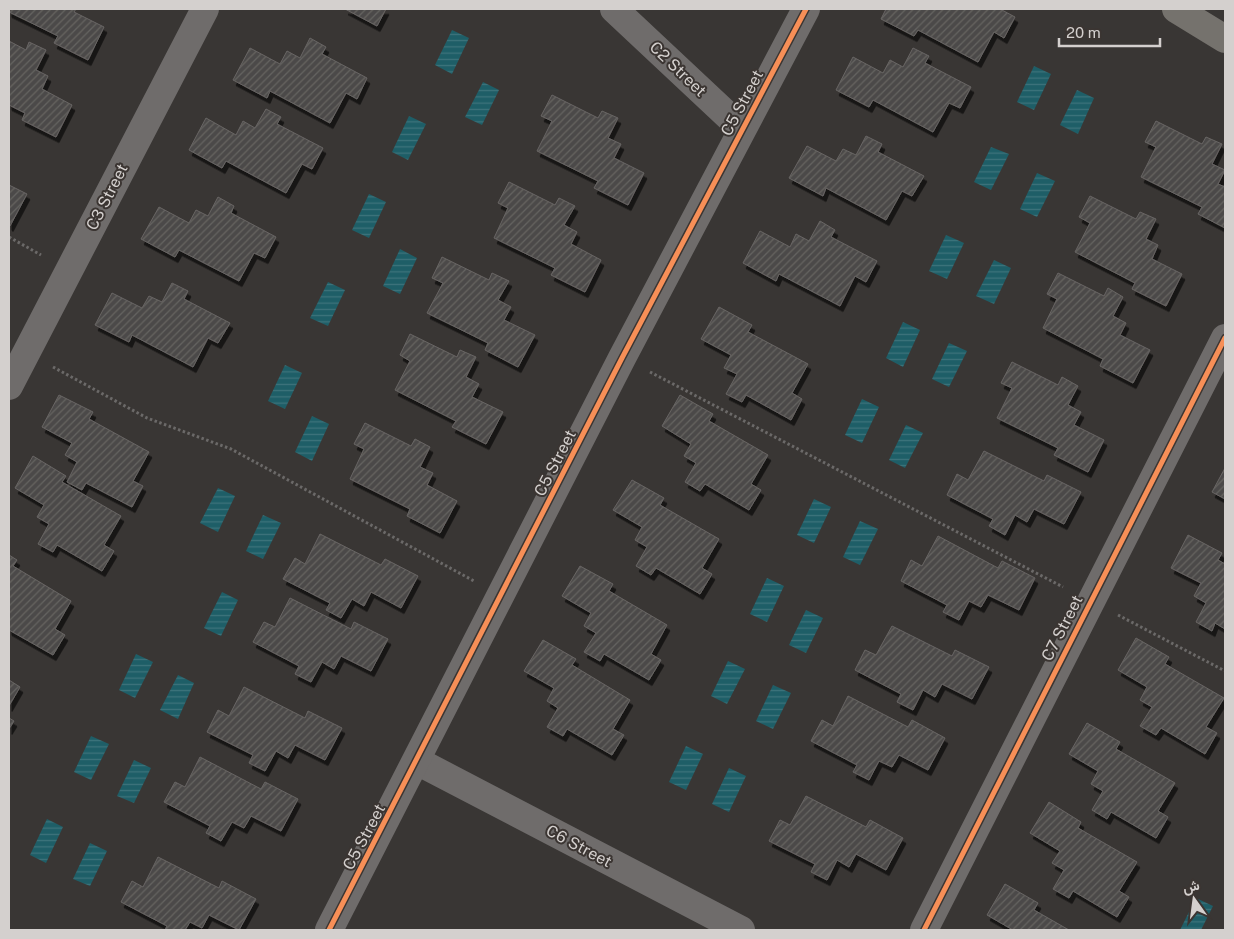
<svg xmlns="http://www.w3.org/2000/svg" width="1234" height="939" viewBox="0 0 1234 939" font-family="'Public Sans',Vazirmatn,sans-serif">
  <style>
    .water { fill: url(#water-rules) }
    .building { fill: url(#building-hatch); stroke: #686564; filter: url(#shadow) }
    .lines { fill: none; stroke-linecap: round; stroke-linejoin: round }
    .path { stroke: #6b6968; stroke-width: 3; stroke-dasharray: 2.5 2.5; stroke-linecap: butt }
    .street { stroke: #6f6c6b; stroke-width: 28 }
    .secondary { stroke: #75726d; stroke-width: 28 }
    .cycleway-casing { stroke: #3b3532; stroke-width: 8 }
    .cycleway { stroke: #f78f57; stroke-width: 5 }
    .labels { text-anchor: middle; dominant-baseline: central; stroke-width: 4; stroke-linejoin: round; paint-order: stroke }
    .street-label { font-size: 16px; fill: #d4d0ce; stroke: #3b3532 }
  </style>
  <defs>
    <pattern id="water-rules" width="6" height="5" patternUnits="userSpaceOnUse" patternTransform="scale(1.25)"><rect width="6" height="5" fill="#1e5e67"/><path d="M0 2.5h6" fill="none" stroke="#3e747c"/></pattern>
    <pattern id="building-hatch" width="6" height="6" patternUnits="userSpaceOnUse" patternTransform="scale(1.25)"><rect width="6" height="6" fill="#4c4a48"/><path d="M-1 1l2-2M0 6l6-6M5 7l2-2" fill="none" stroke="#656361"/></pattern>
    <filter id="shadow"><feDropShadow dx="3" dy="5.5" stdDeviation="0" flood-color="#0009"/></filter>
  </defs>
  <rect width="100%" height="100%" fill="#393634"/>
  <!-- water -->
  <g class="water">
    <path d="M452,30L469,38L452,74L435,65Z"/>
    <path d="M1034,66L1051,74L1034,110L1017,102Z"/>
    <path d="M483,82L499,90L482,125L465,117Z"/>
    <path d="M1077,90L1094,98L1078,134L1060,125Z"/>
    <path d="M409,116L426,124L408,160L392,152Z"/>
    <path d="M991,147L1009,154L991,190L974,182Z"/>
    <path d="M1037,173L1055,181L1037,217L1020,209Z"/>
    <path d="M369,194L386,202L369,238L352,230Z"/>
    <path d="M946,235L964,243L947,279L929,271Z"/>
    <path d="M400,249L417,258L400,294L383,286Z"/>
    <path d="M994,260L1011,268L994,304L976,296Z"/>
    <path d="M328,282L345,290L328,326L310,318Z"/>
    <path d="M903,322L920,330L903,367L886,358Z"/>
    <path d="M949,343L967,351L949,387L932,379Z"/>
    <path d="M285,365L302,373L285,409L268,401Z"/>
    <path d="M862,399L879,407L862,443L845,435Z"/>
    <path d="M312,416L329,424L312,461L295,452Z"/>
    <path d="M906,425L923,433L905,468L889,460Z"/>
    <path d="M218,488L235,496L218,532L200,523Z"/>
    <path d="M814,499L831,507L814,543L797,535Z"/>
    <path d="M263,515L281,523L263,559L246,551Z"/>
    <path d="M860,521L878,529L860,565L843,557Z"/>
    <path d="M767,578L784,586L767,622L750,614Z"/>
    <path d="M222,592L238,600L221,636L204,628Z"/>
    <path d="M806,610L823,618L806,653L789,645Z"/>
    <path d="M136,654L153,662L135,698L119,690Z"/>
    <path d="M728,661L745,669L727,704L711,696Z"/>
    <path d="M178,675L194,683L178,719L160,710Z"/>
    <path d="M773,685L791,693L773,729L756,721Z"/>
    <path d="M91,736L109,744L91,780L74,772Z"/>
    <path d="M686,746L703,754L686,790L669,782Z"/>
    <path d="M134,760L151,768L134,803L117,796Z"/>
    <path d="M729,768L746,776L729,812L712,804Z"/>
    <path d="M47,819L63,827L46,863L30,855Z"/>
    <path d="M90,843L107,851L90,886L73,879Z"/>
    <path d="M1196,898L1213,906L1201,930H1180Z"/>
  </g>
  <!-- building -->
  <g class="building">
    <path d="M9,9H76L74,12L104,27L88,60L54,43L58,36L9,12Z"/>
    <path d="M345,9H386L377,26Z"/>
    <path d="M886,9H1000L1015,17L1004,38L994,32L978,62L918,30L914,36L881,19Z"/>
    <path d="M310,38L326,47L322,54L367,78L357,99L346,93L330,123L270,91L267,98L233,80L250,48L280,64L287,51L300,58Z"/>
    <path d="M9,41L26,50L29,42L46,50L36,70L48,76L42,89L72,105L56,137L22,120L25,113L9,105Z"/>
    <path d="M913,48L929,56L925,63L971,87L960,108L949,103L933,132L873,100L869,107L836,90L853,57L883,73L890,60L903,67Z"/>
    <path d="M552,95L598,118L602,111L618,118L608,138L621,144L614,158L644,173L628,205L594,188L598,181L537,151L552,121L541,116Z"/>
    <path d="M266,109L281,117L277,124L323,148L312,169L302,164L286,193L226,161L222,168L189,150L206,118L236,135L243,121L255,128Z"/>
    <path d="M1156,121L1202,144L1206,137L1222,144L1212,164L1225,170L1218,184L1225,187V228L1198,214L1202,207L1141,177L1156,147L1145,142Z"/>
    <path d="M866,136L882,144L878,152L924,176L912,196L902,191L886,220L826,188L823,196L789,178L807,146L836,161L843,149L856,155Z"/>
    <path d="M509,182L555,205L559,198L575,206L564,225L577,232L571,244L601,260L585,292L551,275L555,268L494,238L508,208L498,203Z"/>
    <path d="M9,185L27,194L10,226L9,225Z"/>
    <path d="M1090,196L1136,219L1140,212L1156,219L1146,239L1158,245L1152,259L1182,274L1166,306L1132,289L1135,283L1075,252L1090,223L1079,217Z"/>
    <path d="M218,197L234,206L231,213L276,237L265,258L254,253L239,281L179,250L175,257L141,239L159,207L189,223L196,210L208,216Z"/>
    <path d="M820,221L835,230L831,237L877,261L866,282L855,276L840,306L779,274L776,281L743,263L760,231L790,247L796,234L809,241Z"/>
    <path d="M442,257L489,280L492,273L509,281L498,300L511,307L504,320L535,335L518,367L485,350L488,343L427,313L443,283L432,278Z"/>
    <path d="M1058,273L1104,296L1108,288L1123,297L1113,316L1126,323L1120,335L1150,350L1133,383L1100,366L1103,359L1043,328L1057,299L1047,294Z"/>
    <path d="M172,283L188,291L184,299L230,323L218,343L208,338L193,367L132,335L129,342L95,325L112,293L142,308L149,296L162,302Z"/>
    <path d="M719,307L752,325L748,332L808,364L792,393L802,399L791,420L746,395L742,402L726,394L737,374L724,368L731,355L701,339Z"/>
    <path d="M410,334L457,357L460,350L476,357L466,377L479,384L472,397L503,412L486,444L452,427L456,421L395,390L410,361L400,355Z"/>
    <path d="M1012,362L1058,385L1062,377L1078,386L1068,405L1081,412L1074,425L1104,440L1088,472L1054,455L1058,448L997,418L1012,388L1001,383Z"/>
    <path d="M59,395L93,412L89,419L149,452L133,481L143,486L132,507L86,483L82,490L67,482L77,462L65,455L72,443L42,427Z"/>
    <path d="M680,395L713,414L709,421L768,455L751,484L761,490L749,510L705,484L700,491L685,482L696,463L684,456L691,444L662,426Z"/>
    <path d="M365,423L411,446L415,439L430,447L420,467L433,473L427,485L457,501L440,533L407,516L410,509L350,479L364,449L354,444Z"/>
    <path d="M984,451L1044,481L1047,475L1081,492L1064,524L1034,509L1027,522L1015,515L1005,535L989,526L993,519L947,495L957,474L968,480Z"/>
    <path d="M33,456L66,476L62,482L121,516L104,545L114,551L102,571L57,545L53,552L38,544L49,524L37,517L44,505L15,488Z"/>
    <path d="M1225,468V499L1212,492Z"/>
    <path d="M632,480L664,498L660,505L719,539L702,568L712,574L700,594L656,568L651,575L636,566L647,547L635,540L642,527L613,510Z"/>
    <path d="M320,534L381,565L385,559L418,576L401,608L371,592L364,606L352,599L341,618L326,610L330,603L283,579L295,558L305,564Z"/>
    <path d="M1188,535L1222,553L1218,560L1225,564V629L1215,623L1212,631L1196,622L1206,603L1194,596L1201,583L1171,568Z"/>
    <path d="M938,536L998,568L1002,561L1035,578L1019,610L988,595L981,607L969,601L959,620L943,612L947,605L901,581L911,560L922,566Z"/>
    <path d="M9,555L17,560L13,566L71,601L55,629L65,635L53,655L9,630Z"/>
    <path d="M580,566L613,584L609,591L667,625L651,654L661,660L649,680L604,654L600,661L584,652L596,633L584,626L591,613L562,596Z"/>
    <path d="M290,598L351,629L354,622L388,639L371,671L341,656L334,669L322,662L311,682L295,674L299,666L253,642L264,622L275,627Z"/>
    <path d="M892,626L952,656L955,650L989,667L972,699L942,684L935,697L923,690L913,710L897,702L901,694L855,670L865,650L876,655Z"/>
    <path d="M1136,638L1169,657L1165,664L1224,698L1206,727L1217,733L1205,754L1161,728L1156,735L1140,726L1152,707L1140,700L1147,687L1118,670Z"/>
    <path d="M543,640L576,659L572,665L630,700L613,729L624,735L612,755L567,729L563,736L547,727L558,708L547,701L554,688L524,671Z"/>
    <path d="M9,680L20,687L9,706Z"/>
    <path d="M244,687L305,718L308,711L342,728L325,760L295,745L288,758L276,751L265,771L249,763L253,755L207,732L218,710L229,716Z"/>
    <path d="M848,696L908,727L912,720L945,738L928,770L899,755L892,767L879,761L869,780L853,772L857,765L811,741L822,720L833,726Z"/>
    <path d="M9,718L14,721L9,729Z"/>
    <path d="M1087,723L1120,742L1116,749L1175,783L1158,811L1168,817L1156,838L1111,812L1107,819L1092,810L1103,791L1091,784L1098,771L1069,754Z"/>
    <path d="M200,757L261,789L265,782L298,799L281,831L251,816L244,828L232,822L221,841L206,833L210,826L164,802L175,782L185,787Z"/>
    <path d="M806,796L866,827L870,820L903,838L886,870L856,854L849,867L837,860L827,880L811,872L815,864L769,841L780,820L790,825Z"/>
    <path d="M1049,802L1081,822L1078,828L1137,862L1119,891L1129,897L1117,917L1073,891L1069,898L1053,889L1064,870L1052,863L1060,851L1030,833Z"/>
    <path d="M158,857L219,888L222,881L256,899L239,930L209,915L202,928L190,922L185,930H165L167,926L121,902L132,881L143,887Z"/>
    <path d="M1005,884L1038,903L1034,910L1069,930H1013L987,915Z"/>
  </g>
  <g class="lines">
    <!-- path -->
    <g class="path">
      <path d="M9,237L41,255"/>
      <path d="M53,367L147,418L231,449L474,581"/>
      <path d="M650,372L1063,587"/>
      <path d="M1118,615L1225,671"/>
    </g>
    <!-- street -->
    <g class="street">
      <path d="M614,9L742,129"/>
      <path d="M9,386L205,9"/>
      <path d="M417,761L741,930"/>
      <path d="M329,930L622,358L806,9"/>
      <path d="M924,930L1225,338"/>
    </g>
    <!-- secondary -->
    <path class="secondary" d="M1176,9L1225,39"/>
    <!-- cycleway casing -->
    <g class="cycleway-casing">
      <g id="cycleway">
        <path d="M329,930L622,358L806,9"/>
        <path d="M924,930L1225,338"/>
      </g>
    </g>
    <!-- cycleway -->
    <use href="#cycleway" class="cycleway"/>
  </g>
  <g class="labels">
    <!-- street labels -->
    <g class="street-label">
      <text transform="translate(678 69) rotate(44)">C2 Street</text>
      <text transform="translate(742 103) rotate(-62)">C5 Street</text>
      <text transform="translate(107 197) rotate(-63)">C3 Street</text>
      <text transform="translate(555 463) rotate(-63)">C5 Street</text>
      <text transform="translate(1062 628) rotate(-63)">C7 Street</text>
      <text transform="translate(364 837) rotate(-62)">C5 Street</text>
      <text transform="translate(579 846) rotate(28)">C6 Street</text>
    </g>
  </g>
  <!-- border -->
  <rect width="1234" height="939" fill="none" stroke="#d4d0ce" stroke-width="20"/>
  <!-- north arrow -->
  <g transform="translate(1194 899) rotate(346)" stroke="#3b3532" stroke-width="4" paint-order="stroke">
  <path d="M0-4L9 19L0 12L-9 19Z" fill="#d4d0ce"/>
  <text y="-8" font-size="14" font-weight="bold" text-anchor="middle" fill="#d4d0ce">ش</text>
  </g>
  <!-- scale -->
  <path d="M1059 38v8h101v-8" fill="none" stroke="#d4d0ce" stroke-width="2.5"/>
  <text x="1066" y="38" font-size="15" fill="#d4d0ce" stroke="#3b3532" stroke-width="4" paint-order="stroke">20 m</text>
</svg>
